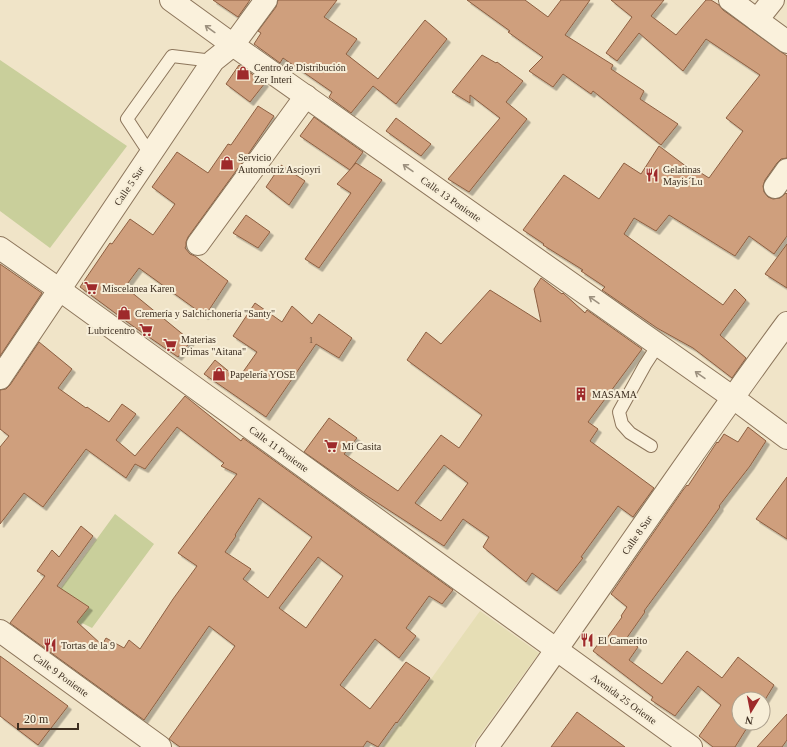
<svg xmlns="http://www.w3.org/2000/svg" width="787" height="747" viewBox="0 0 787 747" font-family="'Times New Roman',serif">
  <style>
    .farmland { fill: #e6deb5 }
    .green { fill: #c9cf9b }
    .building { fill: #cf9f7d; stroke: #8d5f41; fill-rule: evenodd; filter: url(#shadow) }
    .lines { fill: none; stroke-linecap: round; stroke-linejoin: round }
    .service-casing { stroke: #8d765c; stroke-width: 14 }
    .minor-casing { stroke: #8d765c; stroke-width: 24 }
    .service { stroke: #faf1dc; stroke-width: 12 }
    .minor { stroke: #faf1dc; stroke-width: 22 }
    .oneway { stroke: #9c907e }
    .labels { text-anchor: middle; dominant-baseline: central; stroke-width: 4; stroke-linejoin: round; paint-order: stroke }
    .number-label { font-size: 8px; fill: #624a37 }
    .poi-label { font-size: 10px; fill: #3d2e20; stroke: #f7eed8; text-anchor: start }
    .street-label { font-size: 10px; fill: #3d2e20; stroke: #f7eed8 }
  </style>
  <defs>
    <filter id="shadow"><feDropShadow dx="3.5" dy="3.5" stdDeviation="0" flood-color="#0004"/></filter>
  </defs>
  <rect width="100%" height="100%" fill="#f0e4c8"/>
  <!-- farmland -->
  <path class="farmland" d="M480,611L539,653L471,747H382Z"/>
  <!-- green -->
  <g class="green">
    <path d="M0,60L127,146L50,248L0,211Z"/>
    <path d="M115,514L154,544L92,628L82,623L74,631L43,613Z"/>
  </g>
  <!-- building -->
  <g class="building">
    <path d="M213,0H250L238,17Z"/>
    <path d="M278,0H337L324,17L357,39L346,54L378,79L425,20L447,39L396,104L373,86L351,113L329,97L332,92L283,58L280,63L254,44L261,33L258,31L276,7Z"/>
    <path d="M467,0H525L548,17L561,0H590L565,35L613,65L611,69L644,91L640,99L678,124L661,145L593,91L591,94L563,74L553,87L529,71L543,57L508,32L510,31Z"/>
    <path d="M611,0H664L651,16L676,35L706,0H711L719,5L723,10L787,56V158L781,159L777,163L765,180L763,186L764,192L768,197L773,199L780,198L786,193L787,194V236L774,254L749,236L735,256L669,215L656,231L634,218L624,234L723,305L735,289L746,300L720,335L746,358L732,378L693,348L657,328L602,290L605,287L581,271L583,270L543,245L544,244L523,230L564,175L599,199L624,163L641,174L659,146L691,170L693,168L709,178L743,131L726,118L760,75L706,39L683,71L639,33L617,61L606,53L632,17Z"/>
    <path d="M482,55L496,63L497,62L523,81L506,102L527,119L469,192L448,179L500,118L470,95V103L452,92Z"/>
    <path d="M239,65L265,83L250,102L226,84Z"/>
    <path d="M258,106L274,116L249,153L188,237L186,242V246L185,248L190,254L195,256L228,281L205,316L139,268L125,287L191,341L178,357L130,324L80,287L110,243L112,244L130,219L153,235L175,204L152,187L177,152L208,173L228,144L231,145Z"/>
    <path d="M314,117L363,152L350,170L300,136Z"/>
    <path d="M396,118L431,144L421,156L386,131Z"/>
    <path d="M356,163L382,180L319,268L305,259L351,193L337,184Z"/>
    <path d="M281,165L305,181L289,205L266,187Z"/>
    <path d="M246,215L270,232L258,248L233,233Z"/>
    <path d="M787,244V288L765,274Z"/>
    <path d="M0,264L42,293L0,356Z"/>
    <path d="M541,278L562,294L563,293L585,313L587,310L642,349L588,422L598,429L590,441L654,488L633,517L618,506L581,557L583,558L557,591L532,573L526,582L483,547L489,537L463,519L444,546L361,492L304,452L329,418L357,438L344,454L398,491L441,435L459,448L482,415L407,360L426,332L441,344L490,290L541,322L534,289ZM444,465L468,483L441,521L415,503Z"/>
    <path d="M255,303L282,322L292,306L312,324L319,314L352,338L339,358L316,344L266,417L204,374L215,360L238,379L257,352L233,336Z"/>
    <path d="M39,342L72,369L58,388L86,408L87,407L109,422L122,404L136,414L116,440L135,456L185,396L241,441L243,438L453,590L442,604L429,596L406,628L416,636L399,658L375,639L340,685L370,709L406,662L430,678L397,723L396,722L378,747L367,741L363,747H180L169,739L235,646L209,626L144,720L10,623L45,576L37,571L52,550L59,557L81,526L93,536L57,586L89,607L77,622L102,645L106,638L124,648L129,640L140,649L173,599L197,566L178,553L237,474L221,466L224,463L177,427L145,469L135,464L126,478L86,449L43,507L24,493L0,524V447L9,436L0,429V390L6,389L10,385ZM259,498L312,537L268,598L243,579L251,569L225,552L236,536L235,535ZM318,557L343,576L306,628L279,608Z"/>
    <path d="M748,427L766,441L750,466L719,506L720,507L708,524L644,611L645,612L626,639L638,647L629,660L662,684L687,651L722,678L738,657L774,685L763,703V699H739V723H750L735,747H713L699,736L721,705L698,686L675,716L651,700L653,697L593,651L601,640L604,642L622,617L621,616L627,607L611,594L683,490L687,485L688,486L717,442L718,443L724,434L738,442Z"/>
    <path d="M787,477V539L756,519Z"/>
    <path d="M0,656L68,706L38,745L0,716Z"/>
    <path d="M577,712L625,747H551Z"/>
    <path d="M787,714V740L782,747H757Z"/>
  </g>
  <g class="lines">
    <!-- service casing -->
    <g class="service-casing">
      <g id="service">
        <path d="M150,154L127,119L172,56L213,61"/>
        <path d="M651,446L630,433L622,424L619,412L645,365L658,345"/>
      </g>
    </g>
    <!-- minor casing -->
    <g class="minor-casing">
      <g id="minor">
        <path d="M171,0L233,45L732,397L787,438"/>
        <path d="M730,0L787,42"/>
        <path d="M757,20L773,0"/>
        <path d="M775,187L787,170"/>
        <path d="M198,244L306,96"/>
        <path d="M0,248L60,290L691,747"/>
        <path d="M0,378L213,61L233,45L266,0"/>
        <path d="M0,631L160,747"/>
        <path d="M487,747C589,607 684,462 787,323"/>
      </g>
    </g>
    <!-- service -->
    <use href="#service" class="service"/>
    <!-- minor -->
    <use href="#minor" class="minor"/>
  </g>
  <!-- one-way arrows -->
  <defs><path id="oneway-shaft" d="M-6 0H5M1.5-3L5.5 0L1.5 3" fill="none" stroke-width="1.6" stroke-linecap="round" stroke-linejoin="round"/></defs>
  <g class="oneway">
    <use href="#oneway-shaft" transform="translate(210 29) rotate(-144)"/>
    <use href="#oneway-shaft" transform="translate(408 168) rotate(-145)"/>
    <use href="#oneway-shaft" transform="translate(594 300) rotate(-145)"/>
    <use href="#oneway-shaft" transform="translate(700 375) rotate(-145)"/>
  </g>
  <!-- icons -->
  <defs>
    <g id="shop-bare" transform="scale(1.08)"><path d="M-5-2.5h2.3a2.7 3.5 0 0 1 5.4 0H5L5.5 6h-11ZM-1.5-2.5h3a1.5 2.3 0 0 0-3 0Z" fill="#9e2a2b" stroke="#f7eed8" stroke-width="2.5" paint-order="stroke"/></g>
    <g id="restaurant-bare" transform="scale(1.08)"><path d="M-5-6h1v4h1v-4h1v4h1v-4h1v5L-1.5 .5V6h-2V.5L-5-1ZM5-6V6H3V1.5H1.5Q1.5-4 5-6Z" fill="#9e2a2b" stroke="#f7eed8" stroke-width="2.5" paint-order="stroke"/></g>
    <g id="supermarket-bare" transform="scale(1.08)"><path d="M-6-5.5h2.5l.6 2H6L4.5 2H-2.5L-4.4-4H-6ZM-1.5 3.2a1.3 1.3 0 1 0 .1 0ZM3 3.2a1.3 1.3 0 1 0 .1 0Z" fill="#9e2a2b" stroke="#f7eed8" stroke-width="2.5" paint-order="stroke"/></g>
    <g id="building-bare" transform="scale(1.08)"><path d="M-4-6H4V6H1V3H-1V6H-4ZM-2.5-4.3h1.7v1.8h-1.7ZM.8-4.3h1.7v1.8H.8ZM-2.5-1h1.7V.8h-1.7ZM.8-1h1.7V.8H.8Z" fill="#9e2a2b" stroke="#f7eed8" stroke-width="2.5" paint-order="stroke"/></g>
  </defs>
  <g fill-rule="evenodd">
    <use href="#shop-bare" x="243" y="73"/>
    <use href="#shop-bare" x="227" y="163"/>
    <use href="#restaurant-bare" x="652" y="175"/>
    <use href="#supermarket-bare" x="91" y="288"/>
    <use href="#shop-bare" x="124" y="313"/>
    <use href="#supermarket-bare" x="146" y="330"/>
    <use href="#supermarket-bare" x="170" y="345"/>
    <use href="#shop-bare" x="219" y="374"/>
    <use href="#building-bare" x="581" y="394"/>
    <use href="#supermarket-bare" x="331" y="446"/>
    <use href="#restaurant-bare" x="587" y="640"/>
    <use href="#restaurant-bare" x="50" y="645"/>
  </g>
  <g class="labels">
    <!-- number labels -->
    <g class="number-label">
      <text x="311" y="340">1</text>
    </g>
    <!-- poi labels -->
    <g class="poi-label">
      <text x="254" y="67">Centro de Distribución<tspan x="254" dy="12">Zer Interi</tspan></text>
      <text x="238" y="157">Servicio<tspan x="238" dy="12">Automotriz Ascjoyri</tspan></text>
      <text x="663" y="169">Gelatinas<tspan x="663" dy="12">Mayis´Lu</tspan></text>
      <text x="102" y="288">Miscelanea Karen</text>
      <text x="135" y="313">Cremería y Salchichonería "Santy"</text>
      <text x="135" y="330" text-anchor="end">Lubricentro</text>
      <text x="181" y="339">Materias<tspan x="181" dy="12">Primas "Aitana"</tspan></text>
      <text x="230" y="374">Papelería YOSE</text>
      <text x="592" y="394">MASAMA</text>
      <text x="342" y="446">Mi Casita</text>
      <text x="598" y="640">El Carnerito</text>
      <text x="61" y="645">Tortas de la 9</text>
    </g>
    <!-- street labels -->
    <g class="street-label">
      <text transform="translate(129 186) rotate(-56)">Calle 5 Sur</text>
      <text transform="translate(451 199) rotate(35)">Calle 13 Poniente</text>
      <text transform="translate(279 449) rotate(36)">Calle 11 Poniente</text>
      <text transform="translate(637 535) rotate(-55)">Calle 8 Sur</text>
      <text transform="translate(61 675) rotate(36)">Calle 9 Poniente</text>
      <text transform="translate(624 699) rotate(36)">Avenida 25 Oriente</text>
    </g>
  </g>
  <!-- north arrow -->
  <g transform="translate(751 711) rotate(190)"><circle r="19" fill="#f7eed8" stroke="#ada18e"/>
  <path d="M0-3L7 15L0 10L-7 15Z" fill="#9e2a2b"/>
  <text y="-6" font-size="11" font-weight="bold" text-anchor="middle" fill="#3d2e20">N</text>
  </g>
  <!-- scale -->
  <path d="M18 723v6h60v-6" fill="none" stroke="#3d2e20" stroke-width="2"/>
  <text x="24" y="723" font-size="12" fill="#3d2e20" stroke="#f7eed8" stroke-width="3" paint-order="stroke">20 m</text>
</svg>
